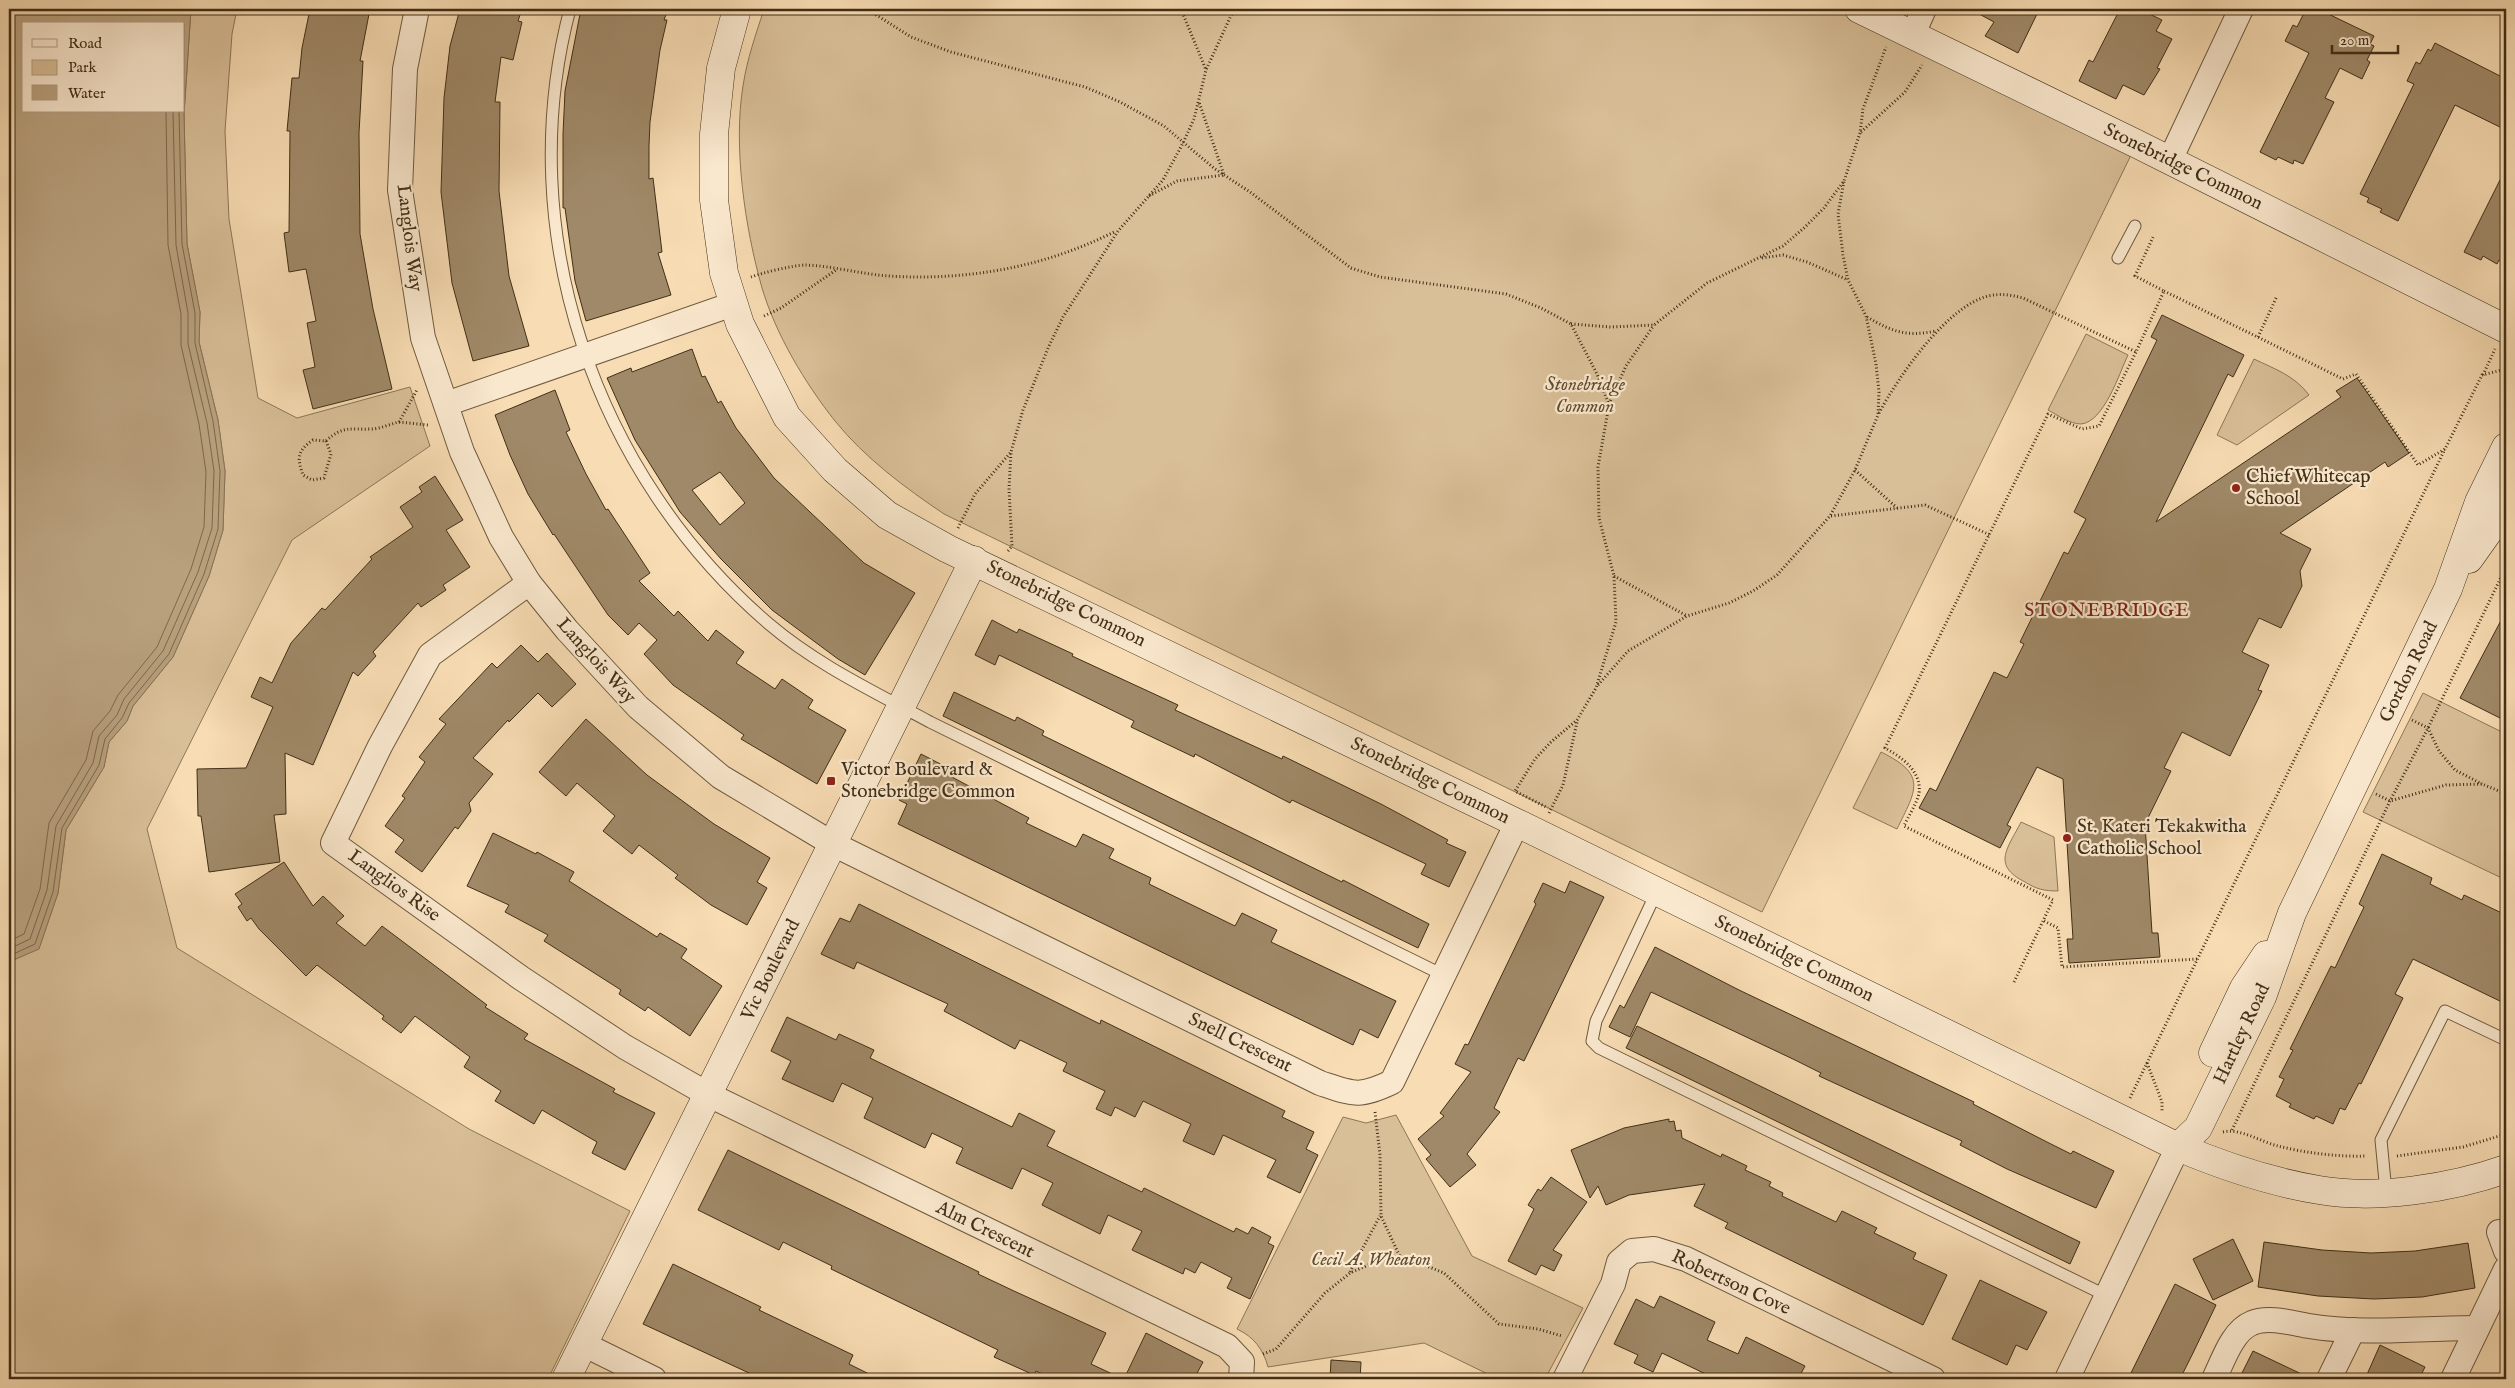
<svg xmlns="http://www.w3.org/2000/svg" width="2515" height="1388" viewBox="0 0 2515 1388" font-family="'IM FELL English',serif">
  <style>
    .green { fill: #d9bf98; stroke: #8c7758 }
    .water { fill: #b9a17e; stroke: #897355; fill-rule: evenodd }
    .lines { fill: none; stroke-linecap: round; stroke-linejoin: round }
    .shore { stroke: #7c684a; stroke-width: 1 }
    .building { fill: #a08968; stroke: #402f17; fill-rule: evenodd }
    .lane-casing { stroke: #6e5a3e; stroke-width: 13 }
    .street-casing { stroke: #6e5a3e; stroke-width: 26 }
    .secondary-casing { stroke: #402f17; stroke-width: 29 }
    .path { stroke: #402f17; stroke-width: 3; stroke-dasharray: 1 2.5; stroke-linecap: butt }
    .lane { stroke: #fae8ce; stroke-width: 11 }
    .street { stroke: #fae8ce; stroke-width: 24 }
    .secondary { stroke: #fae8ce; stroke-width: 28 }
    .poi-dot { fill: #8f2418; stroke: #fae8ce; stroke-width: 2 }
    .labels { text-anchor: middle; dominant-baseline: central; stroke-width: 4.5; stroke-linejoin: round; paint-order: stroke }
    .street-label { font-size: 19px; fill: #402f17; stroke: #fae8ce }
    .park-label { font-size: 19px; font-style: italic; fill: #5f4c31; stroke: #fae8ce }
    .poi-label { font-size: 19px; fill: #402f17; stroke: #fae8ce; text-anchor: start }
    .neighbourhood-label { font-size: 20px; letter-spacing: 1px; fill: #7a1f14; stroke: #fae8ce }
  </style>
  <rect width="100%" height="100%" fill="#f8dcb3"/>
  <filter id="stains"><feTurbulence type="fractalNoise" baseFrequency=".004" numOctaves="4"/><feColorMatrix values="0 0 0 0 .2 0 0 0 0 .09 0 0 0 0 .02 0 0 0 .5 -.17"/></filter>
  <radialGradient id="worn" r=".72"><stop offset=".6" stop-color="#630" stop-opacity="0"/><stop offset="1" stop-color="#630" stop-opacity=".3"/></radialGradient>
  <!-- green -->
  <g class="green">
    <path d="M191,9H237L232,34L225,131L229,219L258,398L297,418L410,387L430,446L292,540L147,829L177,948L469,1129L630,1211L548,1379H9V962L39,948L58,893L66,830L104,767L109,742L127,721L133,706L173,657L209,576L223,530L225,471L218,420L199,342L200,312L187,244L184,114Z"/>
    <path d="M764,9H1840L2132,153L1762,912L944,514C904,487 865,458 835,421C805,383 776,335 762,288C745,228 733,147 743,86C747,59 756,34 764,9Z"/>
    <path d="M2086,334L2128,355C2119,374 2104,422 2081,424C2070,424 2057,415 2048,410Z"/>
    <path d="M2254,359C2275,369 2295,376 2309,395L2237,445L2217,435Z"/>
    <path d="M2423,693L2506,734V880L2363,812Z"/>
    <path d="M1881,752C1928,775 1916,790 1897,829L1853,808Z"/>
    <path d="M2021,822L2054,837L2058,891C2044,891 2036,889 2025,882C1991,865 2008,848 2021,822Z"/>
    <path d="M1396,1115L1472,1256L1583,1308L1545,1379H1498L1424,1343L1268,1367C1263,1349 1254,1337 1237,1329L1343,1117L1366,1123Z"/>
  </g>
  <!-- water -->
  <path class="water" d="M9,9H191L184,114L187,244L200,312L199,342L218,420L225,471L223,530L209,576L173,657L133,706L127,721L109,742L104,767L66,830L58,893L39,949L9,962ZM24,24H184V111H24Z"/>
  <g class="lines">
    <!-- shore -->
    <g class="shore">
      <path d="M9,941L24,934L40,889L49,823L86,760L93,731L110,711L118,695L157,647L191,569L204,527L206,472L199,424L181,345V314L168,245L166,111"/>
      <path d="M9,949L30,939L47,890L56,826L93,763L99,736L117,715L124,699L163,651L198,572L212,528L214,471L207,423L188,344V313L176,245L173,111"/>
      <path d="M9,956L35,944L53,892L62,828L99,765L105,739L122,718L129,703L169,654L204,574L218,529L220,471L213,421L195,343V313L182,244L179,111"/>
    </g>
  </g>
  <!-- building -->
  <g class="building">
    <path d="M310,9L341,14L342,9L369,14L360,61H363L359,133L360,234L373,309L392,389L313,409L303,370L315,367L307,323L316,321L306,269L289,272L284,233L289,232L290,131H287L292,78H299L302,48Z"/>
    <path d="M460,9H522L518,21L522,22L513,60L501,57L495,102H500L499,191L509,276L529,346L473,361L452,283L441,192L444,98L450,46Z"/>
    <path d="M581,9H668L664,20H667L660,50L650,122L649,146V179L653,178L662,252L658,253L671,295L586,321L575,281L565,208H563V134L565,91Z"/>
    <path d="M1970,9H2026L2037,14L2018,53L1985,36L1994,22Z"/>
    <path d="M2120,9H2139L2162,20L2156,31L2172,39L2157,68L2160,69L2144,95L2123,85L2116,99L2079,81L2089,60L2093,62Z"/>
    <path d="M2306,9H2318L2374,36L2370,44L2374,46L2367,60L2370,62L2362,79L2340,68L2325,98L2334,102L2303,164L2294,160L2293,164L2278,157L2276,160L2260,152L2309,53L2285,41L2293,25L2297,27Z"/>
    <path d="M2435,43L2506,79V130L2455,105L2398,221L2380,212L2382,209L2367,202L2369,198L2360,194L2414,84L2407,81L2416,62L2420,64L2428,49L2431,51Z"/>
    <path d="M2506,168V263L2499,260L2497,264L2483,256L2481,260L2464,252Z"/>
    <path d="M2162,315L2244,355L2233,377L2228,374L2156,522L2341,397L2336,391L2357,378L2409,453L2388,467L2385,462L2280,533L2311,549L2300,571L2302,586L2281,628L2259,618L2242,652L2269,665L2258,690L2262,691L2230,756L2182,732L2164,768L2171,771L2145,824L2152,933H2158L2160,957L2069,963L2067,939H2073L2063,779L2037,767L2007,825L2011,827L2000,848L1919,808L1930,788L1936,791L1994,672L2007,678L2024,644L2020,642L2064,552L2068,554L2086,519L2074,512L2157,340L2151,337Z"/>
    <path d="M692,349L702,377L705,376L718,403L721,401L736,428L774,478L864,563L915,593L865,675L838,659L772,610L721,559L680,512L635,440L607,378L631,368L632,372ZM720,472L745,503L720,525L692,490Z"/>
    <path d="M555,390L570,430L566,432L586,474L606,510L608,509L650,573L639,581L674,616L678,611L708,641L716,630L744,652L736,663L775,689L782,679L813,700L808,708L846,730L817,784L741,739L744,735L673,685L644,654L657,640L639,623L628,635L608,615L554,534L553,535L528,494L510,455L495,415Z"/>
    <path d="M435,476L463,520L446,530L470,567L443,585L446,590L421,607L418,603L373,652L376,656L358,676L353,672L313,765L285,753L286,814L274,815L280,862L209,872L201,816H198L197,769L246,768L273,707L251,697L260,677L272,683L291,643L322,608L325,610L372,559L370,557L413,527L400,507L422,492L419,487Z"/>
    <path d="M2506,611V721L2460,698Z"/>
    <path d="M992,620L1017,633L1019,629L1073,654L1072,656L1178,705L1175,710L1282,759L1283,756L1381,804L1448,840L1446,843L1466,852L1449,887L1421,874L1426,864L1292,800L1290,803L1195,754L1194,757L1131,727L1134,721L1069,689L999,655L995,665L975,655Z"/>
    <path d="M521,645L538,662L547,653L576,684L552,707L538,693L509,722L508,720L473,758L493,774L469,803L471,811L458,829L455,827L422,872L395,852L404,840L385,826L405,798L402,796L425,762L419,757L446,724L439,719L492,663L497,668Z"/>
    <path d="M954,692L1015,721L1017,717L1044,731L1042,735L1342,882L1343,880L1429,924L1418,948L943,716Z"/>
    <path d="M586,719L647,775L714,824L770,858L757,882L767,888L747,925L711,905L675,878L678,875L639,845L632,854L603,831L615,816L577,783L566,796L539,772Z"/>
    <path d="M921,754L952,770L950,776L1029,818L1026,823L1076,847L1083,834L1114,849L1109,858L1151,878L1149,884L1235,926L1242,913L1277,930L1271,942L1396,1001L1378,1038L1360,1029L1353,1045L898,824L907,804L899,800Z"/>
    <path d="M493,833L536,854L537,852L574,872L569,881L657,937L660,933L687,949L681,958L722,986L690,1036L648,1007L645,1011L619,994L621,990L544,941L548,935L505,912L509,905L467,886Z"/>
    <path d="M2382,854L2432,878L2430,884L2462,900L2464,895L2506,915V1004L2413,959L2395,994L2403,998L2361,1084L2359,1083L2345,1110L2340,1108L2333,1124L2316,1116L2314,1119L2289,1107L2291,1104L2276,1096L2284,1079L2279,1077L2293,1050L2290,1049L2331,966L2335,968L2352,932L2364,907L2359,904Z"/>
    <path d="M284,862L313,906L323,896L344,916L336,923L365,946L382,926L487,1005L485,1007L528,1034L524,1039L615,1089L613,1092L655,1113L625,1170L592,1153L597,1142L542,1110L534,1124L495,1101L501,1091L464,1067L470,1057L415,1016L401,1033L382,1019L384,1016L317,965L306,976L259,929L251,918L247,921L238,907L242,904L235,894Z"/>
    <path d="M1570,881L1604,897L1524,1061L1518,1058L1494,1108L1500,1112L1467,1154L1476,1165L1450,1187L1426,1159L1431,1155L1418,1139L1444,1116L1440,1113L1471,1072L1455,1064L1465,1044L1468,1045L1536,904L1534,902L1543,883L1565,893Z"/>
    <path d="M859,904L1100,1024L1101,1020L1285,1111L1282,1117L1314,1132L1306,1149L1318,1155L1300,1193L1267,1177L1276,1160L1223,1135L1214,1155L1183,1141L1191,1124L1143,1101L1135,1117L1115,1107L1111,1116L1096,1109L1105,1091L1063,1071L1067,1063L1020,1040L1015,1049L944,1011L948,1004L857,962L854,969L821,954L840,918L850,922Z"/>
    <path d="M1655,947L1739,990L1974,1102L1973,1104L2045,1141L2071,1154L2073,1151L2114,1171L2096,1208L2007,1169L1960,1145L1962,1141L1867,1098L1819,1076L1821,1073L1795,1060L1651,992L1630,1037L1609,1027L1620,1005L1624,1008Z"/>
    <path d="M787,1017L836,1040L839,1034L874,1050L870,1058L1012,1127L1019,1113L1055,1131L1047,1146L1142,1192L1144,1188L1234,1232L1236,1228L1248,1234L1252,1227L1271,1237L1268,1243L1274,1246L1250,1299L1227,1288L1232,1278L1201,1262L1195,1273L1185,1268L1183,1274L1132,1250L1142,1231L1108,1215L1100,1234L1042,1205L1053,1183L1022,1168L1012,1189L956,1163L963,1148L932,1133L925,1148L864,1118L873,1098L842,1083L833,1102L782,1079L791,1061L771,1051Z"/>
    <path d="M1637,1026L2080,1242L2070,1264L1626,1048Z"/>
    <path d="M1669,1119V1122L1674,1121L1676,1131L1681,1130L1682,1138L1721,1157L1722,1154L1747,1166L1745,1170L1771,1182L1769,1186L1783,1193L1782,1196L1836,1222L1842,1211L1877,1228L1874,1233L1916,1253L1913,1259L1947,1275L1923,1325L1725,1228L1728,1223L1694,1206L1705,1184L1629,1195L1606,1205L1598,1186L1590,1198L1571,1150L1624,1128Z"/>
    <path d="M728,1150L979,1272L978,1274L1014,1291L1106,1333L1091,1364L1123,1379H1053L1036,1371L1034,1375L994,1357L998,1350L831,1269L832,1266L783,1242L779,1250L698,1210Z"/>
    <path d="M1551,1177L1587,1202L1553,1250L1562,1255L1554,1271L1541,1265L1536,1275L1508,1261L1534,1209L1528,1205L1538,1189L1541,1191Z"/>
    <path d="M2233,1239L2253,1281L2213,1300L2193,1259Z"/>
    <path d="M2264,1242L2322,1250L2371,1253L2415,1251L2468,1243L2475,1288L2422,1297L2374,1299L2318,1296L2258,1287Z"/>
    <path d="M673,1264L761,1307L759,1310L853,1355L849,1364L879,1379H762L643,1324Z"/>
    <path d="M1980,1280L2047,1312L2027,1350L2016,1345L2007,1365L1952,1339Z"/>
    <path d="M2175,1284L2216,1305L2193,1353L2180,1379H2128Z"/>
    <path d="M1660,1296L1715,1322L1707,1340L1738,1354L1746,1337L1805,1366L1798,1379H1716L1662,1353L1653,1372L1634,1363L1638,1355L1614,1344L1636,1299L1654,1308Z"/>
    <path d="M1146,1333L1203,1362L1194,1379H1124Z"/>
    <path d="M2380,1345L2425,1367L2419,1379H2365Z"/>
    <path d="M2253,1351L2312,1379H2239Z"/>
    <path d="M1331,1360L1361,1362L1360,1379H1330Z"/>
  </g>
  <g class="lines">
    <!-- lane casing -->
    <g class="lane-casing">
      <g id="lane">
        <path d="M570,9C511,232 595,475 769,624C817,665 875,692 930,722L1443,975"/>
        <path d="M2118,258L2135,226"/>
        <path d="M1657,891L1596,1021L1592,1041L1599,1048L2107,1296"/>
        <path d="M2386,1192L2381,1140L2445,1011L2506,1040"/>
      </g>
    </g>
    <!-- street casing -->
    <g class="street-casing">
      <g id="street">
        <path d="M417,9L405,69L400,190L423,338L462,452L501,537L529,583L567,630L638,707L721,777L833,844L1320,1083C1353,1094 1359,1098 1392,1082L1517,823"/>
        <path d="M1913,34L1924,9"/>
        <path d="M2170,160L2241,9"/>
        <path d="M446,404L733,304"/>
        <path d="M529,583L430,655L380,746L333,843L521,978L625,1047L709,1095L1227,1346L1242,1362L1241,1379"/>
        <path d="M2499,1232L2506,1251"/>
        <path d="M583,1344L654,1379"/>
        <path d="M1565,1379L1613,1284L1619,1262L1632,1251L1654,1249L1686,1259L1933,1379"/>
        <path d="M2067,1379L2178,1147"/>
        <path d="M2214,1379C2223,1361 2232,1331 2252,1323C2268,1316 2292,1323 2309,1326C2362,1335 2423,1328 2477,1328"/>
        <path d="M2329,1379L2353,1330"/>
        <path d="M2453,1379L2506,1269"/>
      </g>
    </g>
    <!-- secondary casing -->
    <g class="secondary-casing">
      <g id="secondary">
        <path d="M737,9L721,68L714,134V200L724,273L740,324L787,417L835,470L887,515L948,549L1517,823L2178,1147C2223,1166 2271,1182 2319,1190C2377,1200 2452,1188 2506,1169"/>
        <path d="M1859,9L2135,143L2506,329"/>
        <path d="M2469,559L2501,514L2506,502"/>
        <path d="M2213,1053L2244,988L2266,955"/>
        <path d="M2178,1147L2198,1128L2262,997L2292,913L2448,589L2479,502L2506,447"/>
        <path d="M566,1379L974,560"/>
      </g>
    </g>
    <!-- path -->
    <g class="path">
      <path d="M867,9L911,37L951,52L1085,87L1120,102L1164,126L1215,169L1250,192L1351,268L1380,277L1506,294L1541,308L1571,324L1597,374L1609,405L1598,467L1599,518L1614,576L1616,622L1596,688L1577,720L1551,742L1535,759L1515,791L1548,808"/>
      <path d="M1181,9L1206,70"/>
      <path d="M1861,132L1905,92L1922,65"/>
      <path d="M1149,196L1177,181L1224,175L1199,102"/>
      <path d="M1762,258L1783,255L1807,262L1848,280"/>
      <path d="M751,277C762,273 793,265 806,265C833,266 861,274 888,276C969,281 1045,267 1116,231"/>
      <path d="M2164,291L2343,379L2356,374L2418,465L2445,449L2482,375L2506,369"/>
      <path d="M764,316L781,308L836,270"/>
      <path d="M1867,317C1893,332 1906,337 1936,331"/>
      <path d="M1571,324L1611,327L1654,325L1707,283L1783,246L1804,228L1824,208L1844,181L1860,133L1863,109L1886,47"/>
      <path d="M2258,337L2277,296"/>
      <path d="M2483,375L2495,349"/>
      <path d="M1609,404L1626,366L1654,325"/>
      <path d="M1879,413C1899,376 1946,307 1988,296C2001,293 2011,295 2023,298L2136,352L2164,291L2135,276L2154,235"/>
      <path d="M399,422L428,425"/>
      <path d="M326,441L331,454L324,478L312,480L303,475C297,458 297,451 313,440L326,441C343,425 351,430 371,429C380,429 390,424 399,422L417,390"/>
      <path d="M1855,470L1897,508"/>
      <path d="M1831,516L1925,505L1990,535"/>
      <path d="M958,528L975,494L1011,452"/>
      <path d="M1008,551L1012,546L1009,489L1011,452L1023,410L1049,346L1063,317L1118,231L1163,180L1183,143L1194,119L1206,70L1234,9"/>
      <path d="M1614,576L1687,616"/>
      <path d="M1598,685L1628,651L1687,616L1729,603L1753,591L1777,575L1830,516L1855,470L1878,415L1879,392L1876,364L1866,316L1848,280L1843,255L1838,214L1844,181"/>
      <path d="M2412,720L2428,728L2439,751L2455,770L2482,784"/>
      <path d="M2376,794L2390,801L2446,785L2482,784L2506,794"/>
      <path d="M1549,813L1563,785L1577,722"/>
      <path d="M2044,921L2058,928L2062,967L2197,959"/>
      <path d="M2014,982L2053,900L1904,826C1908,816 1917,804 1919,793C1922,771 1901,757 1885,748L2048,414L2082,429L2099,426L2136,352"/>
      <path d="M2147,1063L2162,1102V1111"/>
      <path d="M2130,1098L2445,449"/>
      <path d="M1375,1112L1380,1155L1381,1216L1401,1259"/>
      <path d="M2232,1130L2390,801L2428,728L2506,567"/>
      <path d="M2223,1132C2241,1128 2261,1142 2278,1146C2305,1153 2338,1157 2366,1156"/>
      <path d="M2397,1156L2463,1147L2506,1134"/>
      <path d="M1350,1272L1380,1216"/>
      <path d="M1263,1354L1276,1349L1325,1293L1350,1273L1382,1259L1412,1260L1444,1273L1499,1324L1538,1329L1562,1336"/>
    </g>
    <!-- lane -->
    <use href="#lane" class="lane"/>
    <!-- street -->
    <use href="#street" class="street"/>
    <!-- secondary -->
    <use href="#secondary" class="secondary"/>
  </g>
  <!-- markers -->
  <g class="poi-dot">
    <circle cx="2236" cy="488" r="5"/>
    <rect x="826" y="776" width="10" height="10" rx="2.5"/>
    <circle cx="2067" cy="838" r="5"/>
  </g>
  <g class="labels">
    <!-- street labels -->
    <g class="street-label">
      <text transform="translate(2183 167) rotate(26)">Stonebridge Common</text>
      <text transform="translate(409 238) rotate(83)">Langlois Way</text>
      <text transform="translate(1066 604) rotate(26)">Stonebridge Common</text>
      <text transform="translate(596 661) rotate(48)">Langlois Way</text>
      <text transform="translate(2409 672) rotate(-64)">Gordon Road</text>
      <text transform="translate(1430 781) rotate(26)">Stonebridge Common</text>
      <text transform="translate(394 886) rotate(36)">Langlios Rise</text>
      <text transform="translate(1794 959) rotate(26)">Stonebridge Common</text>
      <text transform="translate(771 970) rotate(-64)">Vic Boulevard</text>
      <text transform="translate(2242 1034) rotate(-65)">Hartley Road</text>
      <text transform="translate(1240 1043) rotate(26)">Snell Crescent</text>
      <text transform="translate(985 1230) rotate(26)">Alm Crescent</text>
      <text transform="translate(1731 1283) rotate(25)">Robertson Cove</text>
    </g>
    <!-- park labels -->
    <g class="park-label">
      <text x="1585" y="385">Stonebridge<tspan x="1585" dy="22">Common</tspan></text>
      <text x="1371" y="1260">Cecil A. Wheaton</text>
    </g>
    <!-- poi labels -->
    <g class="poi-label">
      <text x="2246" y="477">Chief Whitecap<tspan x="2246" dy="22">School</tspan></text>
      <text x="841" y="770">Victor Boulevard &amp;<tspan x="841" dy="22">Stonebridge Common</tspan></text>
      <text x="2077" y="827">St. Kateri Tekakwitha<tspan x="2077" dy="22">Catholic School</tspan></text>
    </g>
    <!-- neighbourhood labels -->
    <g class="neighbourhood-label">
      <text x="2107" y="610">STONEBRIDGE</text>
    </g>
  </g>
  <!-- margin -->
  <rect width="2515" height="1388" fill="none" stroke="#f8dcb3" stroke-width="30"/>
  <rect x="10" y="10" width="2495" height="1368" fill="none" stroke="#402f17" stroke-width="2.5"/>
  <rect x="15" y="15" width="2485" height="1358" fill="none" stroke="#402f17"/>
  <!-- legend -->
  <rect x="22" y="22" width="162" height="90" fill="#fae8ce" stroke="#b09e85"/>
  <rect x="32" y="39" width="25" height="8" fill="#fae8ce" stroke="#b09e85"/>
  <text x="68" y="48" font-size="15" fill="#402f17">Road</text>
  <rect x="32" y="60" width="25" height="15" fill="#d9bf98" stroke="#b09e85"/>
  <text x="68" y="72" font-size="15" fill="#402f17">Park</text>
  <rect x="32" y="85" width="25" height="15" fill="#b9a17e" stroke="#b09e85"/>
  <text x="68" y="98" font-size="15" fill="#402f17">Water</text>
  <!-- scale -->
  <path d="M2332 45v8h66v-8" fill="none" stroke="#402f17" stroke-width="2.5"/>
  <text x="2340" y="45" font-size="15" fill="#402f17" stroke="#fae8ce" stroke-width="4" paint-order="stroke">20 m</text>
  <rect width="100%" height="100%" filter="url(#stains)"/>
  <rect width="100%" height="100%" fill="url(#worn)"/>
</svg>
